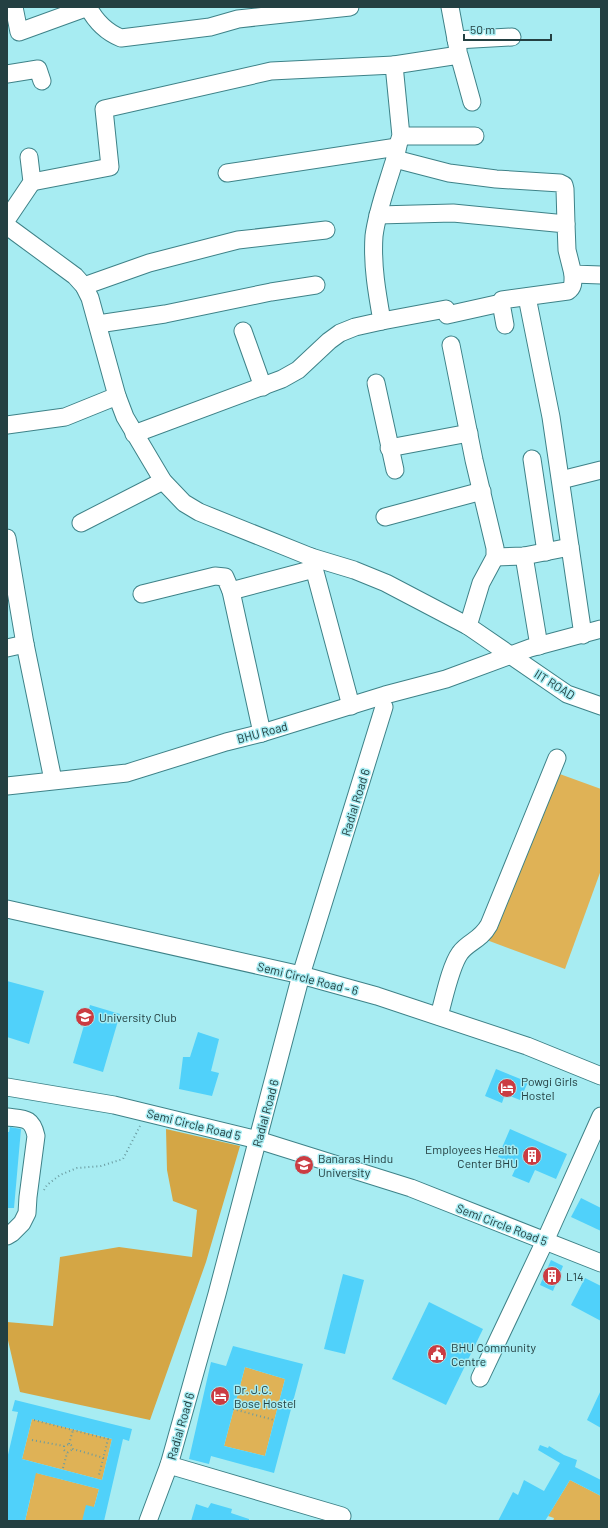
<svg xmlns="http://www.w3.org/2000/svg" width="608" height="1528" viewBox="0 0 608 1528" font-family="Barlow,sans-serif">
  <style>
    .green { fill: #dfb256 }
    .forest { fill: #d4a645 }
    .building { fill: #50d1fa; fill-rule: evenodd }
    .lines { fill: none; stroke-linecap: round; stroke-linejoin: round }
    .minor-casing { stroke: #3e8288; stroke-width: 19 }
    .path { stroke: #6a9ba0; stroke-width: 2; stroke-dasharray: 1 3; stroke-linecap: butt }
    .minor { stroke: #fff; stroke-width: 17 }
    .labels { text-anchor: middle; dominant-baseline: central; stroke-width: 3; stroke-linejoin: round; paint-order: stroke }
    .street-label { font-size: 12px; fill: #244042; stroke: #a7ecf2 }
    .poi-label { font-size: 12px; fill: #244042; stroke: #a7ecf2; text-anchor: start }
  </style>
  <rect width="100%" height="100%" fill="#a7ecf2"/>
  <!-- green -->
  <g class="green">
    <path d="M546,769L601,789V870L565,969L484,939Z"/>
    <path d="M245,1367L285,1379L265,1456L224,1446Z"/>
    <path d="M32,1419L112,1439L102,1480L22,1459Z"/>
    <path d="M29,1471L99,1489L94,1507L82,1521H25L34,1483Z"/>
    <path d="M570,1480L601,1496V1521H553L554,1518L548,1516Z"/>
  </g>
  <!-- forest -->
  <path class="forest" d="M166,1129L240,1146L206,1262L150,1420L20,1392L7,1336V1322L53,1326L60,1257L119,1247L192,1257L197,1210L173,1201L167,1170Z"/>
  <!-- building -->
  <g class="building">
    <path d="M7,981L44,991L29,1044L7,1037Z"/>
    <path d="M90,1005L120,1014L103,1072L73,1063Z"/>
    <path d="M198,1032L219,1039L211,1071L219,1073L212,1096L179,1089L183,1057H190Z"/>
    <path d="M496,1069L528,1082L520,1100L505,1094L502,1103L485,1096Z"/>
    <path d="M10,1127L21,1129L14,1208H7V1132H9Z"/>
    <path d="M510,1129L567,1154L556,1179L535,1170L529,1183L512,1176L517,1165L498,1157Z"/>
    <path d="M581,1198L601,1208V1231L571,1217Z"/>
    <path d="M551,1260L563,1266L553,1291L540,1285Z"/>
    <path d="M343,1274L364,1280L345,1354L324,1349Z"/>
    <path d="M585,1278L601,1286V1321L571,1305Z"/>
    <path d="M429,1302L483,1329L446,1405L392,1379Z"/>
    <path d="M233,1346L303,1364L274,1473L211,1456L209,1464L189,1459L211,1362L226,1366ZM245,1367L285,1379L265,1456L224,1446Z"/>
    <path d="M601,1390V1428L587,1420Z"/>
    <path d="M15,1400L132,1429L129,1441L123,1439L104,1521H82L86,1505L94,1507L99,1489L36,1473L25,1521H7V1459L18,1412L12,1411ZM32,1419L112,1439L102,1480L22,1459Z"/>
    <path d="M540,1445L548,1448L549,1446L564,1455L577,1460L575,1467L601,1480V1496L570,1480L545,1521H498L513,1492L518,1495L524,1480L544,1491L560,1463L538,1450Z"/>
    <path d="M211,1503L232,1509L231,1513L249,1519V1521H191L196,1504L208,1508Z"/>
  </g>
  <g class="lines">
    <!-- minor casing -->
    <g class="minor-casing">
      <g id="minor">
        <path d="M14,7L19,32L88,7"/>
        <path d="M88,7C96,22 106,32 121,38L210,27L238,19L350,7"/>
        <path d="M450,7L458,50"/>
        <path d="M456,40L512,37"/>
        <path d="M394,65L459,55L472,102"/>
        <path d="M7,74L38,69L42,81"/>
        <path d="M401,136H475"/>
        <path d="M395,159L449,173L496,179L560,183L564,185L565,189L566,224"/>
        <path d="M227,173L397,147"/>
        <path d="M32,182L110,167L104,109L271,71L394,65L401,136C397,145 397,155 393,165C386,188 377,212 374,236C372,265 377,293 382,321L355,327L340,333L329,341L298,370L282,379L134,434"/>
        <path d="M378,215L453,213L566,224L567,250L573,274L601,275"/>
        <path d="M7,219L32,182L29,157"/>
        <path d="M7,226L75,276L84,286L90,298L117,396L125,417L163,481L184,503L199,512L311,557L354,570L386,583L468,626L567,694L601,706"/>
        <path d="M84,286L149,263L238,240L326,230"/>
        <path d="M527,297L551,417L583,635"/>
        <path d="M447,315L501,303"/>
        <path d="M382,321L446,309"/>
        <path d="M98,324L165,314L271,292L316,285"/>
        <path d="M505,325L501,303L502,300L568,291C574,287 573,281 573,274"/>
        <path d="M243,331L263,387"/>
        <path d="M451,345L474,460L495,548V557L481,583L468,626"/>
        <path d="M376,383L395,470"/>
        <path d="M7,425L65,417L117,396"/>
        <path d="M389,448L469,433"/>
        <path d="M532,459L546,552"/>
        <path d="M561,480L601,470"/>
        <path d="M385,517L482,491"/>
        <path d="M81,523L163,481"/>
        <path d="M7,538L25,644L53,780"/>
        <path d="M524,556L539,646"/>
        <path d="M311,557L351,706"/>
        <path d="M495,557L524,556L570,547"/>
        <path d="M231,591L314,569"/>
        <path d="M142,594L215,576L225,577L231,591L262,733"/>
        <path d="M7,648L25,644"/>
        <path d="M7,786L127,773L226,742L262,733L385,695L446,679L530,648L601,629"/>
        <path d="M7,909L301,975L377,996L527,1046L601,1076"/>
        <path d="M439,1016C444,999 450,967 460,953C469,941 480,941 489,925L557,758"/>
        <path d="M7,1087L114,1105L258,1140L411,1188L601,1263"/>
        <path d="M7,1117C24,1119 32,1117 36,1136L28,1197L27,1213L22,1223L12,1233L7,1236"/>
        <path d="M480,1378L545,1241L601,1116"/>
        <path d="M169,1465L342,1516"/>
        <path d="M148,1521L169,1465L217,1294L301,975L384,707"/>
      </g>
    </g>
    <!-- path -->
    <g class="path">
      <path d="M44,1190L47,1185L60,1175L77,1168L101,1166L123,1159L140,1126"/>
      <path d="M233,1409L274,1420"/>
      <path d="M34,1420L108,1439L99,1475"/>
      <path d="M32,1440L64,1446L69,1444L71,1445L73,1449L104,1458"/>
      <path d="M69,1444L73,1430"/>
      <path d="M64,1446V1450L67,1453"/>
      <path d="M63,1468L67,1453L73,1449"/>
    </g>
    <!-- minor -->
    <use href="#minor" class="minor"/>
  </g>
  <!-- icons -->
  <defs>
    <g id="university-disc" transform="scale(1)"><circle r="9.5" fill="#cb3c42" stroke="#a7ecf2"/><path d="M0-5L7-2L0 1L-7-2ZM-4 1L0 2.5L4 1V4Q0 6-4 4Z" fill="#fff"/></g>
    <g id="hotel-disc" transform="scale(1)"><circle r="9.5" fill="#cb3c42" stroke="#a7ecf2"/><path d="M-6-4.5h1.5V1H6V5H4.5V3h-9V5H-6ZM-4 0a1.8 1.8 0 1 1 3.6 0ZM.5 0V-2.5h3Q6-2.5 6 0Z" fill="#fff"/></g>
    <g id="building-disc" transform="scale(1)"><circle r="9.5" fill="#cb3c42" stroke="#a7ecf2"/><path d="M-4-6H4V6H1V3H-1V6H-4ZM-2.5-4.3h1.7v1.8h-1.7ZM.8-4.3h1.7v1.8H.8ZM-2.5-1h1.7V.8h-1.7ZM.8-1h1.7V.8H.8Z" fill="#fff"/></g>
    <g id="civic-disc" transform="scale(1)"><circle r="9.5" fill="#cb3c42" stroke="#a7ecf2"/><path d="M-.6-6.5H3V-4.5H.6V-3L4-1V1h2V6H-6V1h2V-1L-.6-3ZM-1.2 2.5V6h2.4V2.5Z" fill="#fff"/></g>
  </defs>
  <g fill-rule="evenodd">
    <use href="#university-disc" x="85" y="1017"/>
    <use href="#hotel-disc" x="507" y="1088"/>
    <use href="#building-disc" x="532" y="1156"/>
    <use href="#university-disc" x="304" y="1165"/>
    <use href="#building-disc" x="552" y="1276"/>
    <use href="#civic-disc" x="437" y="1354"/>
    <use href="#hotel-disc" x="220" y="1396"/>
  </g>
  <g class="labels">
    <!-- street labels -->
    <g class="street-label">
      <text transform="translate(555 684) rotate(32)">IIT ROAD</text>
      <text transform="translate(262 732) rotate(-15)">BHU Road</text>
      <text transform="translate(355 802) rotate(-73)">Radial Road 6</text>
      <text transform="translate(308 978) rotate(14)">Semi Circle Road - 6</text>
      <text transform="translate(265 1113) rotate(-75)">Radial Road 6</text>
      <text transform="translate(194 1124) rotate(14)">Semi Circle Road 5</text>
      <text transform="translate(502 1224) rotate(21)">Semi Circle Road 5</text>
      <text transform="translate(180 1426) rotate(-74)">Radial Road 6</text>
    </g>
    <!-- poi labels -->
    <g class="poi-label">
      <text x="99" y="1017">University Club</text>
      <text x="521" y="1081">Powgi Girls<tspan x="521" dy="14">Hostel</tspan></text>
      <text x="518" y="1149" text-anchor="end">Employees Health<tspan x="518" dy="14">Center BHU</tspan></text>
      <text x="318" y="1158">Banaras Hindu<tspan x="318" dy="14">University</tspan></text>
      <text x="566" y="1276">L14</text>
      <text x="451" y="1347">BHU Community<tspan x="451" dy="14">Centre</tspan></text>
      <text x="234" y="1389">Dr. J.C.<tspan x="234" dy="14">Bose Hostel</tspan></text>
    </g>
  </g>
  <!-- border -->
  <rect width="608" height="1528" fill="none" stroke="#244042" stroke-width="16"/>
  <!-- scale -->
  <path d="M464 34v6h87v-6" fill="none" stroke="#244042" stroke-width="2"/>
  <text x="470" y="34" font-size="12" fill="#244042" stroke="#a7ecf2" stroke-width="3" paint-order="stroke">50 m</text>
</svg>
